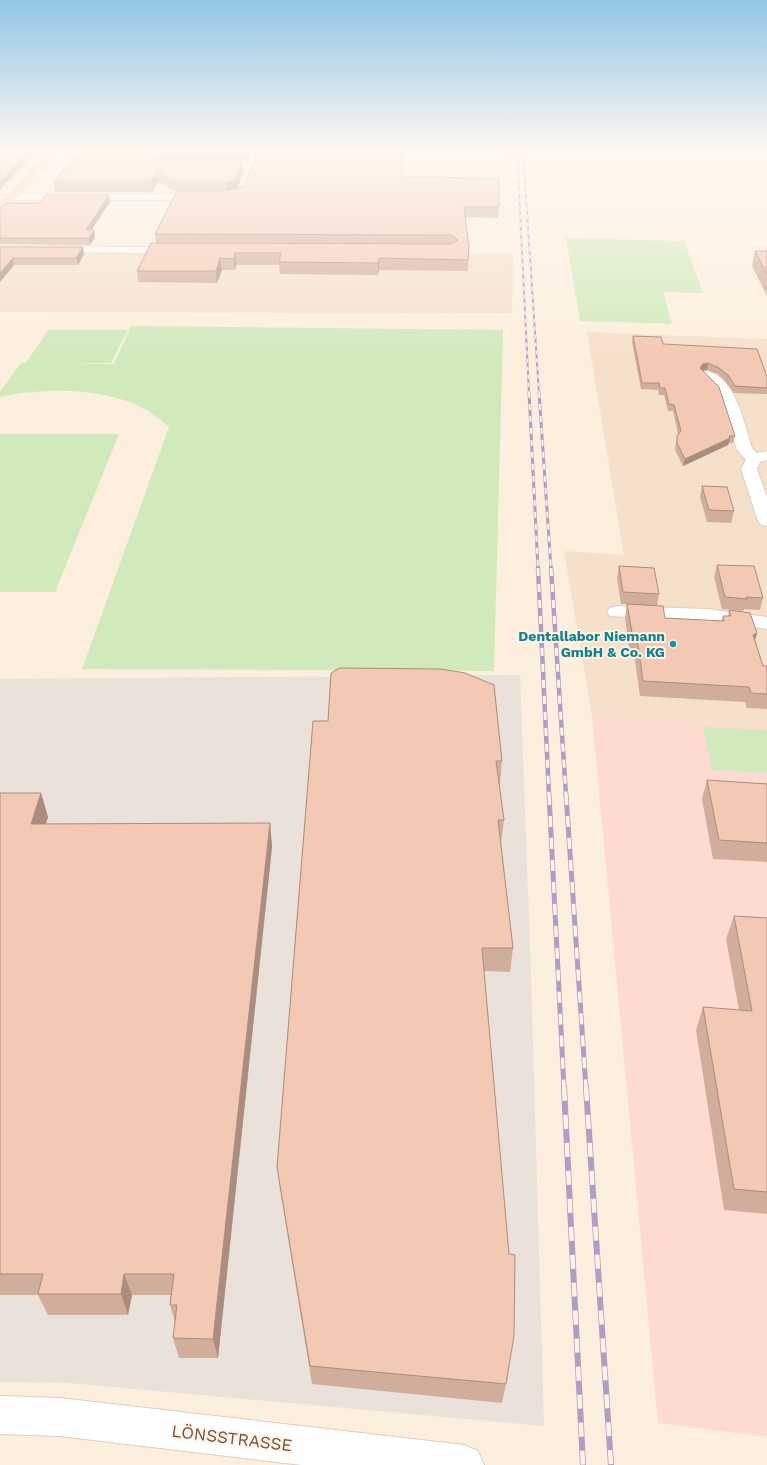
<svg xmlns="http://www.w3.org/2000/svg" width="767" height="1465" viewBox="0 0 767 1465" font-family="'Work Sans',sans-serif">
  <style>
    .residential { fill: #f5e0cb }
    .commercial { fill: #fedbd0 }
    .industrial { fill: #eae1da }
    .green { fill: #d1eabc }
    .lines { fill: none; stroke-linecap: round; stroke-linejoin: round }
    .minor-casing { stroke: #e3ccbc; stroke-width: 2 }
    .primary-casing { stroke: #dbd2cf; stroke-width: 2 }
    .minor { fill: #fff; fill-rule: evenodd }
    .primary { fill: #ffd092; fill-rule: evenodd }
    .rail-far4-casing { stroke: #b09dc5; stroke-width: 2 }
    .rail-far3-casing { stroke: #b09dc5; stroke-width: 3 }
    .rail-far2-casing { stroke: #b09dc5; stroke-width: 4.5 }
    .rail-far1-casing { stroke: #b09dc5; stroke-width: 5 }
    .rail-casing { stroke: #b09dc5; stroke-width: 6 }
    .rail-far4 { stroke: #fff3e4; stroke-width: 1.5; stroke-dasharray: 4; stroke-linecap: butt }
    .rail-far3 { stroke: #fff3e4; stroke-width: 2; stroke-dasharray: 6; stroke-linecap: butt }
    .rail-far2 { stroke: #fff3e4; stroke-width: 3; stroke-dasharray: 8; stroke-linecap: butt }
    .rail-far1 { stroke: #fff3e4; stroke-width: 3.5; stroke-dasharray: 11; stroke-linecap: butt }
    .rail { stroke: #fff3e4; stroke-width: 4.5; stroke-dasharray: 14; stroke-linecap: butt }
    .wall { fill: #d1ad9b }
    .shaded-wall { fill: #aa8d7e }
    .building { fill: #f3c9b4; stroke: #aa8d7e }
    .culture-dot { fill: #0f9aa8; stroke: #fff3e4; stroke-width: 1.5 }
    .labels { text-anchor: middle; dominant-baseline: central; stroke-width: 4; stroke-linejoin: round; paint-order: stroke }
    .culture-label { font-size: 14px; font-weight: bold; fill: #0d838f; stroke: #fff3e4; text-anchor: end }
    .near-street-label { font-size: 17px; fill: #735345; stroke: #fff3e4 }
  </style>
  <rect width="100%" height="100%" fill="#fdefdd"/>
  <!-- residential -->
  <g class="residential">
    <path d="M0,151H41L0,197Z"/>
    <path d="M0,251L513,254L512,313L0,312Z"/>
    <path d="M587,332L767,339V727L592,716L564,551L624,555Z"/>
  </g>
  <!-- commercial -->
  <path class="commercial" d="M592,716L767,727V1437L658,1423Z"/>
  <!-- industrial -->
  <path class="industrial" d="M520,675L531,974L544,1426L69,1383L0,1382V679Z"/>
  <!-- green -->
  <g class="green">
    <path d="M566,238L684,241L703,293L663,292L672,324L580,321Z"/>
    <path d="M131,326L503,330L494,671L82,669L169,427C160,420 151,411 141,407C99,387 45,388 0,397V392L21,363H26L48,330H128L111,363L70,364H114Z"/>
    <path d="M0,434H119L55,592H0Z"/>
    <path d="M703,727L767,730V773L712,770Z"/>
  </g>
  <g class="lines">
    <!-- minor casing -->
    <g class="minor-casing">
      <g id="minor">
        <path d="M77,151H86C74,167 60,175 40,177C35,178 32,178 28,175L30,173L57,167Z"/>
        <path d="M253,151H261L246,193L244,195L227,200H12L7,197L12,194H227L237,191Z"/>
        <path d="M0,246L177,247L182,250L177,253L0,252Z"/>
        <path d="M707,371C736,378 744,423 752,448L757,453L767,451V460L760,462L757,469L767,497V526L761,525L758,521L741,469L746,460L737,450L719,393L700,375L702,372Z"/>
        <path d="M617,606L707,609L767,617V629L707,621L610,616L607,612L610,608Z"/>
        <path d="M0,1396L60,1398L464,1445L478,1451L484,1465H302L60,1436L0,1434Z"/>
      </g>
    </g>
    <!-- primary casing -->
    <g class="primary-casing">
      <path id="primary" d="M49,151H58L3,213L0,214V205Z"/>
    </g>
    <!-- minor -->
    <use href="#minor" class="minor"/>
    <!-- primary -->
    <use href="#primary" class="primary"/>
    <!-- rail-far4 casing -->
    <g class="rail-far4-casing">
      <g id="rail-far4">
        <path d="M517,151L529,393"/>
        <path d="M523,151L539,393"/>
      </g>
    </g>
    <!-- rail-far3 casing -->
    <g class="rail-far3-casing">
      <g id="rail-far3">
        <path d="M529,392L538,569"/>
        <path d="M539,392L551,569"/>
      </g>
    </g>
    <!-- rail-far2 casing -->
    <g class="rail-far2-casing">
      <g id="rail-far2">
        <path d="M538,568L549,795"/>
        <path d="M551,568L566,795"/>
      </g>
    </g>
    <!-- rail-far1 casing -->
    <g class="rail-far1-casing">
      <g id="rail-far1">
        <path d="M549,794L564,1088"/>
        <path d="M566,794L586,1088"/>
      </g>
    </g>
    <!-- rail casing -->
    <g class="rail-casing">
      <g id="rail">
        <path d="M564,1087L583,1465"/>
        <path d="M586,1087L611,1465"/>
      </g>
    </g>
    <!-- rail-far4 -->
    <use href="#rail-far4" class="rail-far4"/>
    <!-- rail-far3 -->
    <use href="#rail-far3" class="rail-far3"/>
    <!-- rail-far2 -->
    <use href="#rail-far2" class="rail-far2"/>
    <!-- rail-far1 -->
    <use href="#rail-far1" class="rail-far1"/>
    <!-- rail -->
    <use href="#rail" class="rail"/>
  </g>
  <!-- wall -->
  <g class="wall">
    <path d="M81,151H252L247,162H242L243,172L237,188L402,176L499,207L498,218L465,217L469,247L468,271L379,270L378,275L280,274L279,265H236L235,270H222L217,283L138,282L137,271L156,243L155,234L177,192L158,182L152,192H55L53,182Z"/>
    <path d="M110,202L91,230H94L95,237L90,245L0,244V208L39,203Z"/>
    <path d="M0,247L84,254L78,265H14L0,282Z"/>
    <path d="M755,251H767V296L752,266Z"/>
    <path d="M633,336L663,344L767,377V394L734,393L726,382L718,374L707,370H703L735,436L733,443H729L728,445L683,466L675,450L676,442L677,436L678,434L673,411H668L664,395H659L658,390L641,389L632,342Z"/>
    <path d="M702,486L734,511L731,523L707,522L700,497Z"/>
    <path d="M717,565L763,598L760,610L744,609L743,611L722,609L714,577Z"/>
    <path d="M619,566L659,594L657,605L665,618L722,621L723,616H728L729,610L757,633L755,640L763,666H767V709L747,708L745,702L640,696L634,653H630L625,618L627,604H621L617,578Z"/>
    <path d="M313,721L502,761L500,784H499L504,820L501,844L513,948L510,972L484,971L506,1384L502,1403L312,1384L280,1189L277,1167Z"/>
    <path d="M707,780L767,784V862L713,859L702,799Z"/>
    <path d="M0,793H41L48,817L46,824L270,823L272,847L218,1358H179L173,1338L175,1322L170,1305L171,1295H132L128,1315H48L38,1295H0Z"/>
    <path d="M734,916L767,918V1214L724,1210L696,1030L703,1007L739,1010L726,939Z"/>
  </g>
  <!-- shaded-wall -->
  <g class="shaded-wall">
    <path d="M28,151H34L22,167L0,189V182Z"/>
    <path d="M247,151H252L247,162L246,153Z"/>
    <path d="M163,153L164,162L157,157Z"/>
    <path d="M242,162L243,172L236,190L227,192L226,182Z"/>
    <path d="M157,172L158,182L152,192L151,182Z"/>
    <path d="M109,195L110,202L87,237L86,230Z"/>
    <path d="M94,230L95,237L90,245L89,238Z"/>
    <path d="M83,247L84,254L78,265L76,258Z"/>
    <path d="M235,253L236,265L235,270L234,259Z"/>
    <path d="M13,258L14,265L0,282V273Z"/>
    <path d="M220,258L222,270L217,283L216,271Z"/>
    <path d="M379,258V270L378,275V263Z"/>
    <path d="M708,363L707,370L702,371L700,368L703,364Z"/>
    <path d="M730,438L728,445L683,466L685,459Z"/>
    <path d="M757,633L753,647V635Z"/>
    <path d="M41,793L48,817L38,848L31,824Z"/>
    <path d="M270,823L272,847L218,1358L213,1339Z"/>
    <path d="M124,1274L132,1295L128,1315L121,1294Z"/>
  </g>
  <!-- building -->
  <g class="building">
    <path d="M0,151H28L20,161L0,182Z"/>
    <path d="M81,151H247L246,153H163L157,157L163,162H242L235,180L226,182H176L157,172L151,182H53Z"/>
    <path d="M258,151H402V176L499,179V207H464L469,247L468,260L379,258L378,263L279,262L281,253H235L234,259L220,258L216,271H137L151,243L451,244L458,240L451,235L155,234L177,191H226L244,186Z"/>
    <path d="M46,195H109L86,230H94L89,238H0V208L7,203H39Z"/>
    <path d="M0,247H83L76,258H13L0,273Z"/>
    <path d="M755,251H767V274Z"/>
    <path d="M633,336L661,337L663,344L757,349L767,377V388L735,386L728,375L719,368L708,363L703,364L700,368L719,387L735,436H729L730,438L685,459L677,443V436L681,431L674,405L669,404L665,388H660L659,383H642Z"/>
    <path d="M702,486L727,487L734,511L709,510Z"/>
    <path d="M717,565L754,566L763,598L746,597L747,599L725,597Z"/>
    <path d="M619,566L654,568L659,594L623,592Z"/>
    <path d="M627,604L663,606L665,618L724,621L723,616H731L729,610L750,613L757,633L753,635L763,666H767V694L751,693L749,687L643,681L637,638H633Z"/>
    <path d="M340,668L441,669L465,673L494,685L502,761H496L504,820H498L513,948H482L509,1254L515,1255L514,1336L506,1384L310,1366L277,1167L313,721H328L331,673Z"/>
    <path d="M707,780L767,784V843L719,840Z"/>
    <path d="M0,793H41L31,824L270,823L213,1339L173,1338L177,1305H170L174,1274H124L121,1294H38L43,1274H0Z"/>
    <path d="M734,916L767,918V1192L734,1189L703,1007L752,1011Z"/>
  </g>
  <!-- sky -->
  <linearGradient id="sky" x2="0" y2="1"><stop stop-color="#92c6e7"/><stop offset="0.42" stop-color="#fef8f0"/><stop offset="1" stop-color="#fef8f0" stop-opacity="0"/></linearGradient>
  <rect width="767" height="356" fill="url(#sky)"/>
  <!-- markers -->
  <circle class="culture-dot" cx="673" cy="644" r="4"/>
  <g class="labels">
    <!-- culture labels -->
    <g class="culture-label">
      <text x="665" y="636">Dentallabor Niemann<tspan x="665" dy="16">GmbH &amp; Co. KG</tspan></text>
    </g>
    <!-- near-street labels -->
    <g class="near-street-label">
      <text transform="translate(232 1438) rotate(7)">LÖNSSTRASSE</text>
    </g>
  </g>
</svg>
